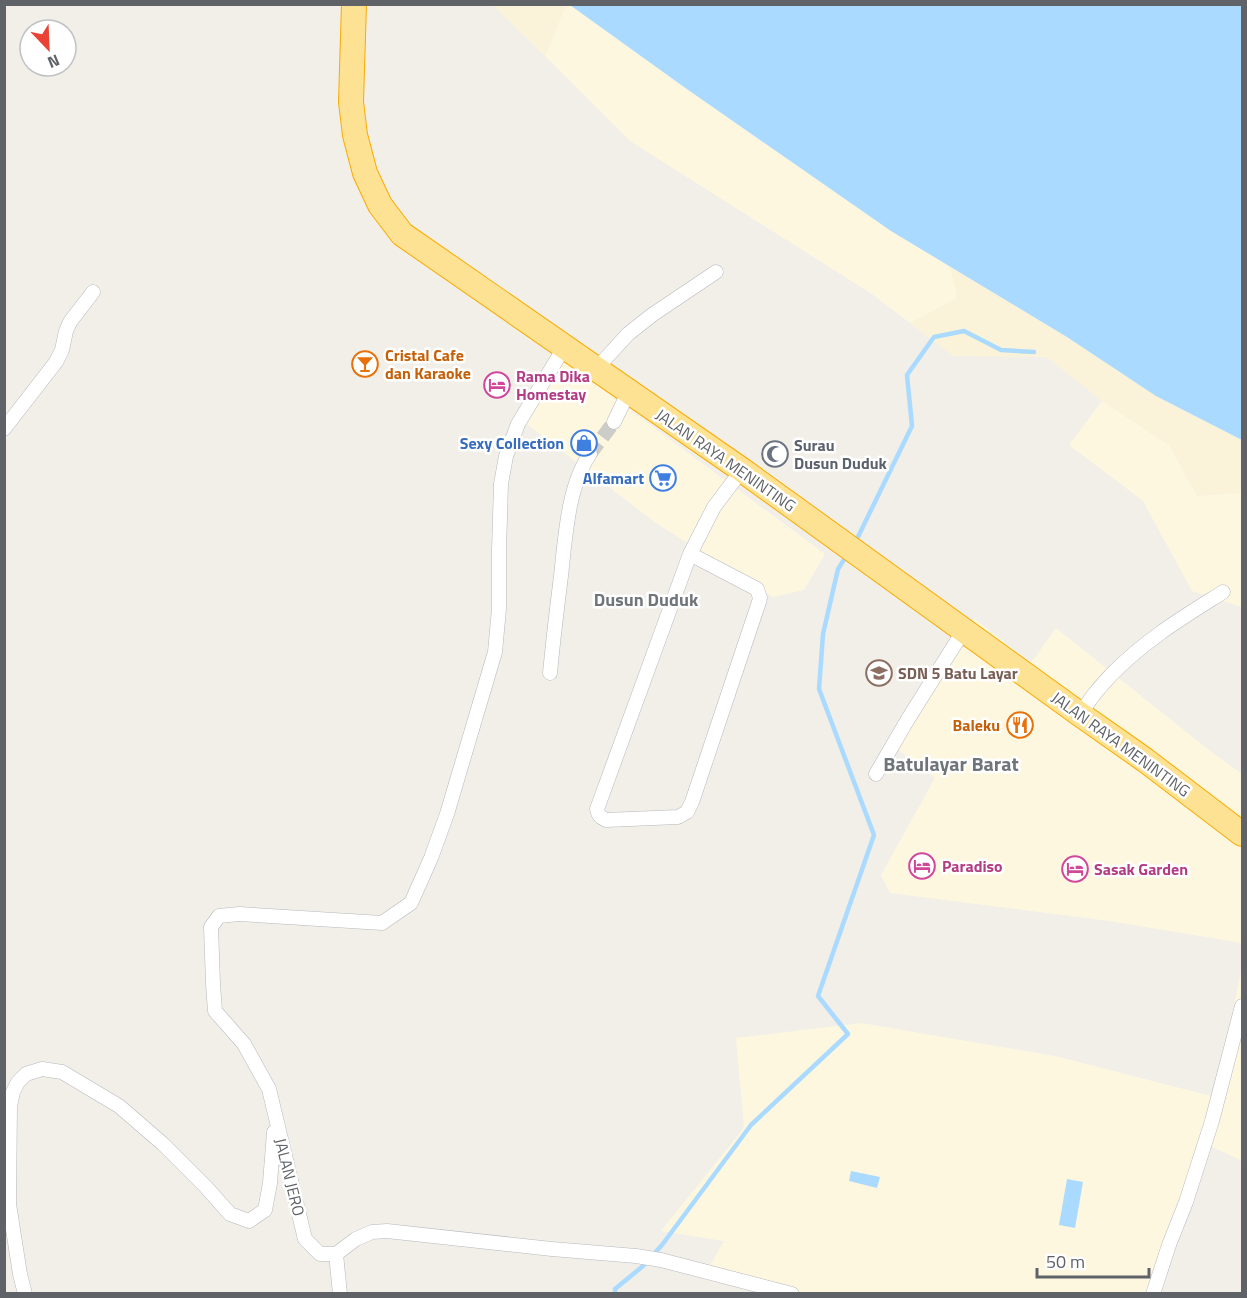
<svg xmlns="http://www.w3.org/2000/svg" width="1247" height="1298" viewBox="0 0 1247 1298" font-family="'Titillium Web',sans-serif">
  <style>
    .commercial { fill: #fef7e0 }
    .sand { fill: #fbf3d9 }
    .water { fill: #aadaff }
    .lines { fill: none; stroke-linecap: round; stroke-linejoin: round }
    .stream { stroke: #aadaff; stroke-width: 4.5 }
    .street-tunnel { stroke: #ccccc8; stroke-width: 14; stroke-dasharray: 14 7; stroke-linecap: butt }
    .street-casing { stroke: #b5b8bc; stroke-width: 15 }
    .highway-casing { stroke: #f9ab00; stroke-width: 26 }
    .street { stroke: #fff; stroke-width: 14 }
    .highway { stroke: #fde293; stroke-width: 24 }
    .labels { text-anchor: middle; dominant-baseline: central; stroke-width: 5; stroke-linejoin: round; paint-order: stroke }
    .food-label { font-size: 16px; font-weight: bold; fill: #c56008; stroke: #fff; text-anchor: start }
    .hotel-label { font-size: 16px; font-weight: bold; fill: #b23c85; stroke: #fff; text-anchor: start }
    .shop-label { font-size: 16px; font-weight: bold; fill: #366cbe; stroke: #fff; text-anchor: end }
    .worship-label { font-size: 16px; font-weight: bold; fill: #5b616d; stroke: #fff; text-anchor: start }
    .street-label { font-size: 16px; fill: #5f6368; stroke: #fff }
    .education-label { font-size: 16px; font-weight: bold; fill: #785e54; stroke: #fff; text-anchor: start }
    .neighbourhood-label { font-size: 18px; font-weight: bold; fill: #70757a; stroke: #fff }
    .quarter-label { font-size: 20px; font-weight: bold; fill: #70757a; stroke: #fff }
  </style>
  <rect width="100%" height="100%" fill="#f1efe8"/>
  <!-- commercial -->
  <g class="commercial">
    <path d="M566,5H570L684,87L891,231L950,266L958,298L910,323L872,294L630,141L545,56Z"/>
    <path d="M564,361L825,554L804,590L773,597L656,523L523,421Z"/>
    <path d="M1102,401L1170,446L1197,496L1242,492V607L1192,591L1143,501L1069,445Z"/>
    <path d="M975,619L1031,663L1056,628L1209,750L1242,774V943L1109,921L890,893L881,875L935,778L896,748Z"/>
    <path d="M1242,967V1161L1211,1146L1158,1293H763L702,1279L724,1241L661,1231L744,1128L736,1038L861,1023L1055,1056L1215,1097Z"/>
  </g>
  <!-- sand -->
  <g class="sand">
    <path d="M493,5H566L545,56Z"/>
    <path d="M950,266L1067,337L1156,396L1242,440V492L1197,496L1170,446L1102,401L1047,357L953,356L910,323L957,298Z"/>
  </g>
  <!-- water -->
  <g class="water">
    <path d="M570,5H1242V440L1156,396L1067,337L891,231L684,87Z"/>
    <path d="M851,1171L880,1177L877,1188L849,1181Z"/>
    <path d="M1067,1179L1083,1182L1075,1228L1059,1225Z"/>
  </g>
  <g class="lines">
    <!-- stream -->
    <g class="stream">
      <path d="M855,543L912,426L907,375L934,337L964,331L1001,350L1034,352"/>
      <path d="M615,1294V1289L643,1266L662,1245L751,1125L848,1034L818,996L874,835L819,689L823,634L838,569L847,555"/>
    </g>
    <!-- street-tunnel -->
    <path class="street-tunnel" d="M590,454L614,422"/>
    <!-- street casing -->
    <g class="street-casing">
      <g id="street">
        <path d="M565,346L518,424L506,456L501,484L499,550V609L495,652L447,814L431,858L411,903L382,923L239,914L219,916L211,927L213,984L215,1011L244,1044L269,1089L305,1239L320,1254H336L356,1239L372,1232L387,1231L552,1249L636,1256L661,1260L792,1294"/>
        <path d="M596,369L628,334L652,315L716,272"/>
        <path d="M614,422L629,391"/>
        <path d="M4,429L56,362L62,350L66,331L70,322L93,292"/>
        <path d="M690,554L757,589L760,598L759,602L692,802L687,812L678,817L606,820C600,817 598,815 597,809L690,554L714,507L742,470"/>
        <path d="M550,673C553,641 557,608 561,576C565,539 568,485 590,454"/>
        <path d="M1081,715C1088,700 1100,687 1111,675C1145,640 1182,618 1223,592"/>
        <path d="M876,774L908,719L964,630"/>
        <path d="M336,1254L340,1294"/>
        <path d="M25,1294L20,1274L9,1204L10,1106L13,1092L18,1082L26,1074L42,1069L62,1072L119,1106L163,1144L206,1187L230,1214L249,1221L265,1210L270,1183L274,1132"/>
        <path d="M1153,1294L1169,1245L1186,1202L1212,1121L1242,1006"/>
      </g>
    </g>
    <!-- highway casing -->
    <g class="highway-casing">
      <path id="highway" d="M354,4L351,102L355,135L365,173L380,205L402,234L742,470L1081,715L1145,760L1242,834"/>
    </g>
    <!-- street -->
    <use href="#street" class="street"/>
    <!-- highway -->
    <use href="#highway" class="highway"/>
  </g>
  <!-- icons -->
  <defs>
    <g id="bar-ring" transform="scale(1.35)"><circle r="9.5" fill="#fff" stroke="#e8710a" stroke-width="1.5"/><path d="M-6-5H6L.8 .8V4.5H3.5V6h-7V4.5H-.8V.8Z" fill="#e8710a"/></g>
    <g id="hotel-ring" transform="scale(1.35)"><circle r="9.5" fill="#fff" stroke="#d1479c" stroke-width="1.5"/><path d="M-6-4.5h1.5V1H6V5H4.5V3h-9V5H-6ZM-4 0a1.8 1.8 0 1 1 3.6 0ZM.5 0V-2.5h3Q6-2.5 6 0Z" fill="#d1479c"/></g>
    <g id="shop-ring" transform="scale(1.35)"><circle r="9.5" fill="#fff" stroke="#3f7fe0" stroke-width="1.5"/><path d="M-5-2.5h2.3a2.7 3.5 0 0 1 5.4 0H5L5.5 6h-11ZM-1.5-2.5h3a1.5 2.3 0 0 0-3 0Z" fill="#3f7fe0"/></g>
    <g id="mosque-ring" transform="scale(1.35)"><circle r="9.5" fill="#fff" stroke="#6b7280" stroke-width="1.5"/><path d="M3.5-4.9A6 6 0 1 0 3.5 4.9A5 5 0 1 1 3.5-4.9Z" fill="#6b7280"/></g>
    <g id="supermarket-ring" transform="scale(1.35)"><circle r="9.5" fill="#fff" stroke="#3f7fe0" stroke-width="1.5"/><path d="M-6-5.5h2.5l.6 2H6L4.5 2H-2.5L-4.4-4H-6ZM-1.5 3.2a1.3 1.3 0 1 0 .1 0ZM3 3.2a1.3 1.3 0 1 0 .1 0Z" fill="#3f7fe0"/></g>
    <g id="school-ring" transform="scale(1.35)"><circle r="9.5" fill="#fff" stroke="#8d6e63" stroke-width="1.5"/><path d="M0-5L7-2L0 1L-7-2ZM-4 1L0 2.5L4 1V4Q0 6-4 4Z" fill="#8d6e63"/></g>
    <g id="restaurant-ring" transform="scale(1.35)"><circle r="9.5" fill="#fff" stroke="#e8710a" stroke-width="1.5"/><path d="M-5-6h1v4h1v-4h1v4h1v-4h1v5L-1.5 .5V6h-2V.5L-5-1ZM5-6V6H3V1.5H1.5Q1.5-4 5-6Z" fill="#e8710a"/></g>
  </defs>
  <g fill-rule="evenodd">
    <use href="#bar-ring" x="365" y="364"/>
    <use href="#hotel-ring" x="497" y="385"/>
    <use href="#shop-ring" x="584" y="443"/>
    <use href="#mosque-ring" x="775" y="454"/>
    <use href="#supermarket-ring" x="663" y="478"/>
    <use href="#school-ring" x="879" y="673"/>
    <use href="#restaurant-ring" x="1020" y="725"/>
    <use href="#hotel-ring" x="922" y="866"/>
    <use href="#hotel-ring" x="1075" y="869"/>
  </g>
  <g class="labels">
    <!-- food labels -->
    <g class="food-label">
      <text x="385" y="355">Cristal Cafe<tspan x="385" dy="18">dan Karaoke</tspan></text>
      <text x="1000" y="725" text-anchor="end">Baleku</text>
    </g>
    <!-- hotel labels -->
    <g class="hotel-label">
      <text x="516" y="376">Rama Dika<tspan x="516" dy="18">Homestay</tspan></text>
      <text x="942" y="866">Paradiso</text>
      <text x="1094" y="869">Sasak Garden</text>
    </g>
    <!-- shop labels -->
    <g class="shop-label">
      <text x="564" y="443">Sexy Collection</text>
      <text x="644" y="478">Alfamart</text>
    </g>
    <!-- worship labels -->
    <g class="worship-label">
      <text x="794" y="445">Surau<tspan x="794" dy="18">Dusun Duduk</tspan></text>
    </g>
    <!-- street labels -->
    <g class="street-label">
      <text transform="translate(726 460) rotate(35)">JALAN RAYA MENINTING</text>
      <text transform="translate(1121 744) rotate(36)">JALAN RAYA MENINTING</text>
      <text transform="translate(290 1177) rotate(76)">JALAN JERO</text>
    </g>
    <!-- education labels -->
    <g class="education-label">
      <text x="898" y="673">SDN 5 Batu Layar</text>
    </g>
    <!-- neighbourhood labels -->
    <g class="neighbourhood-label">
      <text x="646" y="599">Dusun Duduk</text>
    </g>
    <!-- quarter labels -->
    <g class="quarter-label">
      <text x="951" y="763">Batulayar Barat</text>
    </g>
  </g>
  <!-- border -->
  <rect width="1247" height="1298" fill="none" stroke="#5f6368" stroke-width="12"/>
  <!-- north arrow -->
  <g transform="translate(48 48) rotate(157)"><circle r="28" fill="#ffffff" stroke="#bfc1c3" stroke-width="1.5"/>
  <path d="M0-4.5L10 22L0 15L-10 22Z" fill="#ea4335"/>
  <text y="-9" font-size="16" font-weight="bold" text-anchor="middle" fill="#5f6368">N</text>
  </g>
  <!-- scale -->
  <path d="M1037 1268v9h112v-9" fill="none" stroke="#5f6368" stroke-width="3"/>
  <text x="1046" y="1268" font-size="18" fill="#5f6368" stroke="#ffffff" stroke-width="4.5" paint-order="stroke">50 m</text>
</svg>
